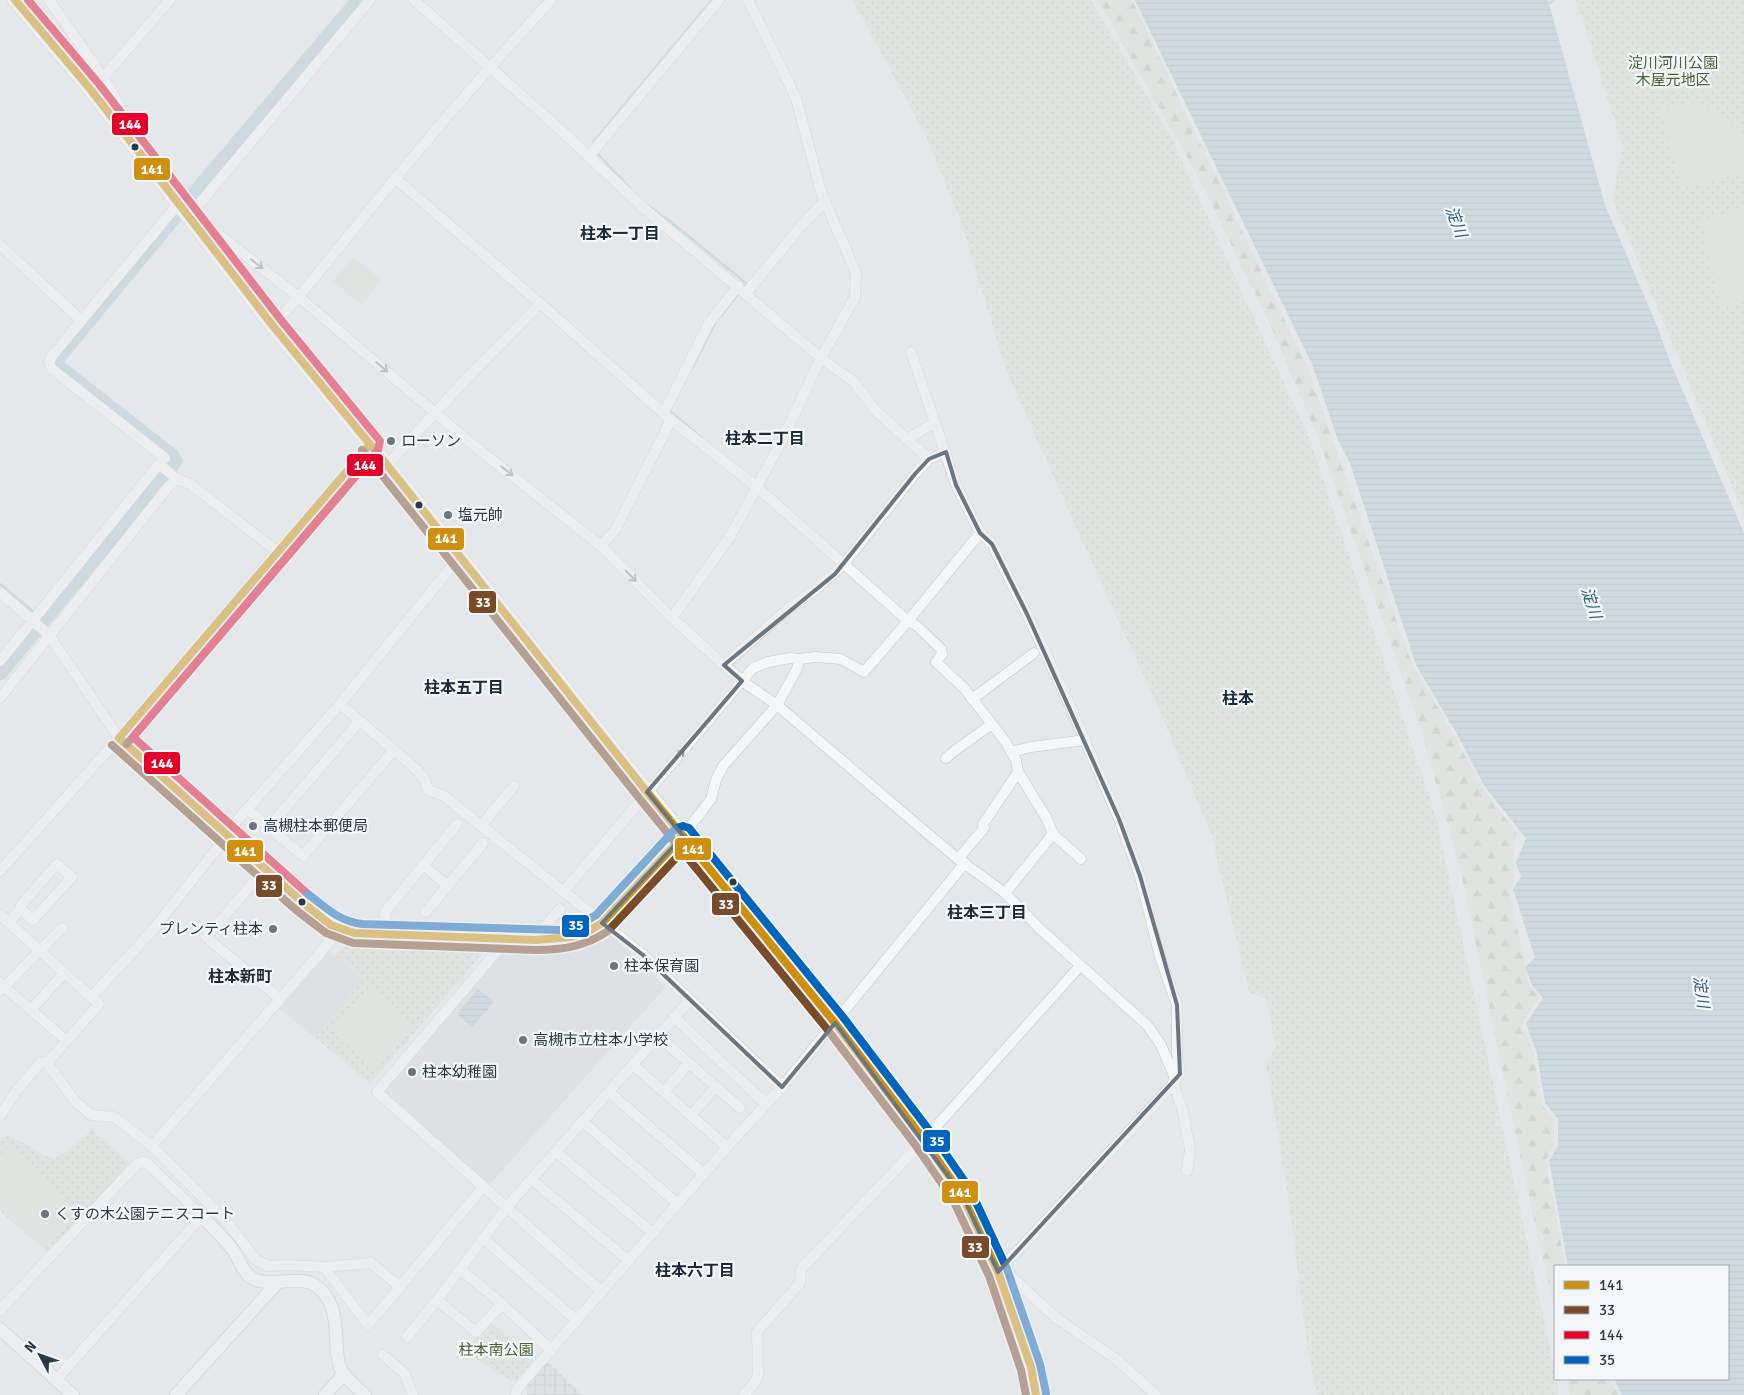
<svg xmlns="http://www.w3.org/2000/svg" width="1744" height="1395" viewBox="0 0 1744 1395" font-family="Signika,'Noto Sans JP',sans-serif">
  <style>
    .built { fill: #d3d8de }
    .industrial { fill: url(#industrial-grid) }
    .grass { fill: url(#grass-dots) }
    .forest { fill: url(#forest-firs) }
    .garden { fill: #d7dfd5 }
    .water { fill: url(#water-rules) }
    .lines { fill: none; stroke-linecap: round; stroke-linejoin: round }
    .stream { stroke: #b2cbd7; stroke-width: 2.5 }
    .river { stroke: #b2cbd7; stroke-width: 15 }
    .minor-casing { stroke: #c3c6c8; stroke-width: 11 }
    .tertiary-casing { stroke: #c3c6c8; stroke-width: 14 }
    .primary-casing { stroke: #c1c5c8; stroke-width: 16 }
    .minor { stroke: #f5f6f7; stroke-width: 10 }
    .tertiary { stroke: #f5f6f7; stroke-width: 12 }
    .primary { stroke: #f8f8f8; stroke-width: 15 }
    .bus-1-casing { stroke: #f4f7f9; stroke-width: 11 }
    .bus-2-casing { stroke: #f4f7f9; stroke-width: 11 }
    .bus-3-casing { stroke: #f4f7f9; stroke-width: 11 }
    .bus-4-casing { stroke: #f4f7f9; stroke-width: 11 }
    .bus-1 { stroke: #ce900e; stroke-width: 8 }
    .bus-2 { stroke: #7a4b2a; stroke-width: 8 }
    .bus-3 { stroke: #e4002b; stroke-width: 8 }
    .bus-4 { stroke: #0065bd; stroke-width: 8 }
    .oneway { stroke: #8f989f }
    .marked { fill: none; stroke: #6b7680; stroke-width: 4; stroke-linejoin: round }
    .bus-dot { fill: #293947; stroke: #f4f7f9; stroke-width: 2 }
    .poi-dot { fill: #6b7680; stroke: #f4f7f9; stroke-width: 2 }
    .labels { text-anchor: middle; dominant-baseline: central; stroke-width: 4.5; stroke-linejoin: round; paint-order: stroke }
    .park-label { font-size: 15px; fill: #466435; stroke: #f4f7f9 }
    .poi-label { font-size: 15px; fill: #293947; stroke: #f4f7f9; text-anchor: start }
    .water-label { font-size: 16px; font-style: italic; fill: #2f617f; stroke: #f4f7f9 }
    .neighbourhood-label { font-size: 16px; font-weight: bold; fill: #1b2a38; stroke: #f4f7f9 }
    .line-badge { stroke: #f4f7f9; stroke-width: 2 }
    .badge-label { font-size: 14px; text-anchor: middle; font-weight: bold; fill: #fff }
  </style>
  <defs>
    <pattern id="industrial-grid" width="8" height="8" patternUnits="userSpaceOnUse" patternTransform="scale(1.25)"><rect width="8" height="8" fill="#d3d8de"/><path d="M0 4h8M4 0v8" fill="none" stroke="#b5bac0"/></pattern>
    <pattern id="grass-dots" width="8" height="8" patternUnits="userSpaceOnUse" patternTransform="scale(1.25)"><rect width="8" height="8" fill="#d7dfd5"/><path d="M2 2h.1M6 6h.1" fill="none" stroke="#b9c0b8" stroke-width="1.8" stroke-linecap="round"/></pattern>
    <pattern id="forest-firs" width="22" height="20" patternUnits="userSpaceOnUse" patternTransform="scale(1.25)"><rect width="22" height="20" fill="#d7dfd5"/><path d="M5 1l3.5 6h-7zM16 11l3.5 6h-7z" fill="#b9c0b8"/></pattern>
    <pattern id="water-rules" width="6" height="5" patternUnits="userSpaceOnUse" patternTransform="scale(1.25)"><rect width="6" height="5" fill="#b2cbd7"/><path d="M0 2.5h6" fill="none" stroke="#99afba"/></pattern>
  </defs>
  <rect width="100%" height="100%" fill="#e5e8ea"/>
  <!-- built -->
  <g class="built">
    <path d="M609,933L664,985V989L491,1183H486L384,1094V1088L506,948L542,950L574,946L603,934Z"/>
    <path d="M329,951L364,980L315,1037L279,1009Z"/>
  </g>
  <!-- industrial -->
  <path class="industrial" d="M547,1361L582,1395H527V1382Z"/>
  <!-- grass -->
  <g class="grass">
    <path d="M853,0H1091L1173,141L1311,442L1436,817L1557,1381L1558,1395H1317L1308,1352L1288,1196L1266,1061L1276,1048L1266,999L1249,992L1211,834L1155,700L1083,543L1005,367L961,222L926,136Z"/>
    <path d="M1576,0H1744V514L1612,199L1623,147Z"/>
    <path d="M348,941L482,947L485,951L370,1084L315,1037L363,980L335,956Z"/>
    <path d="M92,1130L130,1163L48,1253L0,1211V1141L3,1137L9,1135L46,1156L54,1159L60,1156Z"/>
    <path d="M490,1322L534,1360L517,1380L511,1381L465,1351Z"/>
  </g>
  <!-- forest -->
  <g class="forest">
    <path d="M1098,0H1132L1308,369L1411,662L1451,730L1483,788L1517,834L1514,847V877L1511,897L1529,986L1540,998L1521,1024L1534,1053L1542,1105L1554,1119V1144L1546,1161L1565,1266H1555V1313L1525,1179L1460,868L1422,734L1379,611L1317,435L1272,329L1201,182Z"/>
    <path d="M1568,1379H1610L1618,1395H1569Z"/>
  </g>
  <!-- garden -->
  <g class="garden">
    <path d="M1692,102C1712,108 1734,118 1744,137V173L1682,188L1660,111L1673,105Z"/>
    <path d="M1744,210V297L1721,310L1701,219Z"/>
    <path d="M354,257L381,280L361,305L333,281Z"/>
    <path d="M370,989L412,1026L376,1070L338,1039L337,1026Z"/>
    <path d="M8,1147L78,1212L46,1248L0,1205V1156Z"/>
  </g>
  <!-- water -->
  <g class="water">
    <path d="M1135,0H1548L1605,205L1657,326L1669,359L1744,533V1395H1622L1614,1379H1728V1266H1568L1549,1160L1558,1146V1119L1545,1103L1537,1053L1526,1024L1543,998L1533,987L1525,967L1535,958L1513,889L1521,877L1516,863L1526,838L1485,787L1457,734L1416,665L1350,463L1338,440L1312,364Z"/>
    <path d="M478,989L494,1002L472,1027L457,1014Z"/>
  </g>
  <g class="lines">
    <!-- stream -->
    <g class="stream">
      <path d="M1547,5L1554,0"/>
      <path d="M592,146L594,141L712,0"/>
      <path d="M596,152L630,188"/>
      <path d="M646,204L670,221L747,284L743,289"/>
      <path d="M721,316L739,293"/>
      <path d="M692,368L716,322"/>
      <path d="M670,411L702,438"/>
      <path d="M0,584L35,613"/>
      <path d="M39,617L44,621"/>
    </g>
    <!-- river -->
    <path class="river" d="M0,673L175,461L172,456L56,365V360L176,215L359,0"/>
    <!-- minor casing -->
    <g class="minor-casing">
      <g id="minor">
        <path d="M49,0L92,61L102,78L108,85L140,145"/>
        <path d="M370,0L189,216L209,227L299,297L467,440L601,546L672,618"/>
        <path d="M414,0L553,123L646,210L821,358L854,382L876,411L929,459"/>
        <path d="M748,0L796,98L821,192L856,273L855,297L821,358L782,440L731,535L672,618L742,681L777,705L921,828L958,859L1005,893L1039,928L1148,1026L1161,1045L1174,1076L1173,1084L1182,1108L1190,1150L1187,1171"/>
        <path d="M99,82L170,0"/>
        <path d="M589,156L719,0"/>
        <path d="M395,178L549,311L671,420L757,487L908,621L917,626L941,649L942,654L936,662L964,688L1005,741L1016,760L1018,772L983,824L984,828L958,859"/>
        <path d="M178,204L52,356L49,363L52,369L165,458L159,464L177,479L190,484L278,552"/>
        <path d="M0,245L81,320"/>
        <path d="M746,293L802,225L825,201"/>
        <path d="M273,326C315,279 354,228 394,180C445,118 497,59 551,0"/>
        <path d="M911,352L956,485L980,533L992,544L1027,614L1067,699L1119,819L1140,876L1160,957L1177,1005V1052L1180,1074L1173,1084L998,1272"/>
        <path d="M664,413L709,323L738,286"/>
        <path d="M907,439L934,423"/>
        <path d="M387,465L468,377L540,304"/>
        <path d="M601,546L616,529L671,420"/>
        <path d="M0,592L49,635L119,738"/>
        <path d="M0,661L159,464"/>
        <path d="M724,665L790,607L814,591L844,564L915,474L929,459L946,452"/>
        <path d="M0,698L168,487L177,479"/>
        <path d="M972,699L1034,653"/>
        <path d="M340,704L416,769L425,780L428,790L444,796L643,955L782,1087"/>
        <path d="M1011,752L1031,747L1085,740"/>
        <path d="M946,758L957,749L992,724"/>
        <path d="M1018,772L1046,817L1053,834L1081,859"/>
        <path d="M247,809L303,856L393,751"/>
        <path d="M481,826L514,786"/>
        <path d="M269,827L360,721"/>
        <path d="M683,836L711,799L716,780L723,766L777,705L797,669L799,659"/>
        <path d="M423,865L448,886"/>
        <path d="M265,869L206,937L279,998"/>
        <path d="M0,871L119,738L370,444"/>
        <path d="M563,892L753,668L768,662L790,658L799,659L815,657L841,659L864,672L908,621L980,533"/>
        <path d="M1005,893L1053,834"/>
        <path d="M426,912L483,843"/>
        <path d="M0,915L99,1004L47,1063L43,1062L39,1064L15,1093L0,1116"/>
        <path d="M9,922L21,909L33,920L72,877L57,864L21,905V909"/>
        <path d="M384,935L385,912L457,824"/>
        <path d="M499,939L498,950L377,1092L602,1292"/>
        <path d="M536,940L538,934L560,909"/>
        <path d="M0,983L67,1041"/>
        <path d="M1,990L62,928"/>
        <path d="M91,997L152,931L215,851L233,825L340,704L460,556"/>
        <path d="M31,1010L64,973"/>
        <path d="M674,1017L766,1104"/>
        <path d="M658,1036L740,1108"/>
        <path d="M47,1063L75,1101L91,1115L114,1117L152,1146L227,1222L256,1260L268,1266L288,1265L324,1267L371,1263L400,1287"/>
        <path d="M633,1065L727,1147"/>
        <path d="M609,1092L704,1174"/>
        <path d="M664,1092L689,1063"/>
        <path d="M691,1115L716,1087"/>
        <path d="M582,1121L678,1204"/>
        <path d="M152,1146L327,945L338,929"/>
        <path d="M556,1152L653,1233"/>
        <path d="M531,1179L629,1261"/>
        <path d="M483,1238L577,1321"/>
        <path d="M324,1267L368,1325L483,1187"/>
        <path d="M1002,1268L1055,1317L1116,1359L1156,1395"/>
        <path d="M460,1269L502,1304L551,1350"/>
        <path d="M437,1300L476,1332L502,1304"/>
        <path d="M0,1310L137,1164L143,1162L148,1164L202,1216L56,1380"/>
        <path d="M407,1337L437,1300L506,1208L690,1000"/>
        <path d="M383,1355L404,1373L413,1395"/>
        <path d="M516,1395L517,1389L727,1147L782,1087L965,863"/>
        <path d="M744,1395L755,1382L758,1374L757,1332L800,1283L801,1269L924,1140L1080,966"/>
      </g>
    </g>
    <!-- tertiary casing -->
    <g class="tertiary-casing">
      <g id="tertiary">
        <path d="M119,738L302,902L331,925L354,933L536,940C561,940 582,938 602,923L683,836"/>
        <path d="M202,1216C212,1227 224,1238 233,1250C240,1260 243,1275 256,1280C275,1287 302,1273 319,1288C338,1305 335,1329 337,1352C338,1357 338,1362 340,1367C344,1378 357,1387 365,1395"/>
        <path d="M0,1329L73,1395"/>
        <path d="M176,1395L278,1282"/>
        <path d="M325,1395L344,1374"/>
      </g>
    </g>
    <!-- primary casing -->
    <g class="primary-casing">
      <path id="primary" d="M15,0L91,90L273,326L387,465L647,792L835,1023L924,1140L962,1195L998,1272L1031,1367L1036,1395"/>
    </g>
    <!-- minor -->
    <use href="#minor" class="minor"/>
    <!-- tertiary -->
    <use href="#tertiary" class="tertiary"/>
    <!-- primary -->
    <use href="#primary" class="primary"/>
    <!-- bus-1 casing -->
    <g class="bus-1-casing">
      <g id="bus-1">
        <path d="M15,0L91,90L273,326L387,465L647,792L835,1023L924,1140L962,1195L998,1272L1031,1367L1036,1395"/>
        <path d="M119,738L302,902L331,925L354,933L536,940L571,937L587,932L602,923L683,836"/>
        <path d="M119,738L370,444"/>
      </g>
    </g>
    <!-- bus-2 casing -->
    <g class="bus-2-casing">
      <g id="bus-2">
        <path d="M362,450L639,798L827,1029L916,1146L953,1200L989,1276L1021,1370L1026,1395"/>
        <path d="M127,744L378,450"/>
        <path d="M112,745L296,910L326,933L353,943L536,950C563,950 586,946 608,931L690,843"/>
      </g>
    </g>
    <!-- bus-3 casing -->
    <g class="bus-3-casing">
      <path id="bus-3" d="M28,0L99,84L281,320L380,441L378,450L133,737L309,895"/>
    </g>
    <!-- bus-4 casing -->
    <g class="bus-4-casing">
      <path id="bus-4" d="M308,894C326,908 339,921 362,924L560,930L581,924L596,915L676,828L683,826L689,828L843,1017L932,1134L970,1189L1007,1269L1040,1364L1046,1393"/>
    </g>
    <!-- bus-1 -->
    <use href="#bus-1" class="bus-1"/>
    <!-- bus-2 -->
    <use href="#bus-2" class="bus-2"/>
    <!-- bus-3 -->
    <use href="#bus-3" class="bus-3"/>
    <!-- bus-4 -->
    <use href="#bus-4" class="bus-4"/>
  </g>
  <!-- one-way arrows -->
  <defs><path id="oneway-shaft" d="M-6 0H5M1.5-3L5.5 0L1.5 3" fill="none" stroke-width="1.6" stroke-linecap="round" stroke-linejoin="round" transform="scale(1.25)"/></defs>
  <g class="oneway">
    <use href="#oneway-shaft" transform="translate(257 264) rotate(38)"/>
    <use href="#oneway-shaft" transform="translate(382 367) rotate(40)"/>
    <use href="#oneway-shaft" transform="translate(507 471) rotate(38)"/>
    <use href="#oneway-shaft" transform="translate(631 576) rotate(46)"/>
    <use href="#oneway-shaft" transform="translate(679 755) rotate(-49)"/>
  </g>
  <!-- marked area -->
  <path d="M0 0H1744V1395H0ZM946,452L956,485L980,533L992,544L1027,614L1119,819L1140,876L1177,1005L1180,1074L998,1272L962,1195L835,1023L782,1087L643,955L602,923L683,836L647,792L742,681L724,665L835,574L915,474L929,459Z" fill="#e5e8ea" fill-opacity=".55" fill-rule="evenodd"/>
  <path class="marked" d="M946,452L956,485L980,533L992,544L1027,614L1119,819L1140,876L1177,1005L1180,1074L998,1272L962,1195L835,1023L782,1087L643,955L602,923L683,836L647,792L742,681L724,665L835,574L915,474L929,459Z"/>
  <!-- markers -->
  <g class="bus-dot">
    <circle cx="135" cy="147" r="4.5"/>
    <circle cx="419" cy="505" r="4.5"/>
    <circle cx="733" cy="882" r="4.5"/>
    <circle cx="302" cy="902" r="4.5"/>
  </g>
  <g class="poi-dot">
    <circle cx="391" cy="441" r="5"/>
    <circle cx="448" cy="515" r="5"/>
    <circle cx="253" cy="826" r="5"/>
    <circle cx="273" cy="929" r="5"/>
    <circle cx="614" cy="966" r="5"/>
    <circle cx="523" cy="1040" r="5"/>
    <circle cx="412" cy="1072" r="5"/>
    <circle cx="45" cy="1214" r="5"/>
  </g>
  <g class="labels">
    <!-- park labels -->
    <g class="park-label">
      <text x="1673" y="63">淀川河川公園<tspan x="1673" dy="17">木屋元地区</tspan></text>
      <text x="496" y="1350">柱本南公園</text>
    </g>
    <!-- poi labels -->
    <g class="poi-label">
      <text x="401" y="441">ローソン</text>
      <text x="458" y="515">塩元帥</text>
      <text x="263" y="826">高槻柱本郵便局</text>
      <text x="263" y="929" text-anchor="end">プレンティ柱本</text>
      <text x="624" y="966">柱本保育園</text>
      <text x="533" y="1040">高槻市立柱本小学校</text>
      <text x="422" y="1072">柱本幼稚園</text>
      <text x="55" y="1214">くすの木公園テニスコート</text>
    </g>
    <!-- water labels -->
    <g class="water-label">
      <text transform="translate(1456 222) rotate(69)">淀川</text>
      <text transform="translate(1591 603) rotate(72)">淀川</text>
      <text transform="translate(1701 992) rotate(82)">淀川</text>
    </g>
    <!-- neighbourhood labels -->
    <g class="neighbourhood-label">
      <text x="620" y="234">柱本一丁目</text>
      <text x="765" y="439">柱本二丁目</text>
      <text x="464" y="688">柱本五丁目</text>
      <text x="1238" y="699">柱本</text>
      <text x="987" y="913">柱本三丁目</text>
      <text x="240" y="977">柱本新町</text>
      <text x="695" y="1271">柱本六丁目</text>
    </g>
  </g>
  <g class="line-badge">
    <rect x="111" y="112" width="38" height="24" rx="5" fill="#e4002b"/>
    <rect x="133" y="157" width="38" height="24" rx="5" fill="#ce900e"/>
    <rect x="346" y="453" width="38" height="24" rx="5" fill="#e4002b"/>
    <rect x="427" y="527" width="38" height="24" rx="5" fill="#ce900e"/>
    <rect x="468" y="590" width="29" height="24" rx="5" fill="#7a4b2a"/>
    <rect x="143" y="751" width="38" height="24" rx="5" fill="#e4002b"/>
    <rect x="674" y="837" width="38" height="24" rx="5" fill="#ce900e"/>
    <rect x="226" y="839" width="38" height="24" rx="5" fill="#ce900e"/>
    <rect x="255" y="874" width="28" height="24" rx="5" fill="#7a4b2a"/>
    <rect x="711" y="892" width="29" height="24" rx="5" fill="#7a4b2a"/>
    <rect x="561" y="914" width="29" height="24" rx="5" fill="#0065bd"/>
    <rect x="922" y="1129" width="29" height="24" rx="5" fill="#0065bd"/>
    <rect x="941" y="1180" width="38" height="24" rx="5" fill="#ce900e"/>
    <rect x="961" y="1235" width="29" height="24" rx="5" fill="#7a4b2a"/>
  </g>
  <g class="badge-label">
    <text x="130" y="129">144</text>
    <text x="152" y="174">141</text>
    <text x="365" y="470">144</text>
    <text x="446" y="543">141</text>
    <text x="483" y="607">33</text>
    <text x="162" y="768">144</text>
    <text x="693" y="854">141</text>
    <text x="245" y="856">141</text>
    <text x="269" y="890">33</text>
    <text x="726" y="909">33</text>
    <text x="576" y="930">35</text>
    <text x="937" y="1146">35</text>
    <text x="960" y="1197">141</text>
    <text x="975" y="1252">33</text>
  </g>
  <!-- legend -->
  <rect x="1554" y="1265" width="175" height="115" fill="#f4f7f9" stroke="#a3abb2"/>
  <rect x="1564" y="1281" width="25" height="8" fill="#ce900e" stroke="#a3abb2"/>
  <text x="1599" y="1290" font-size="15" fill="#293947">141</text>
  <rect x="1564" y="1306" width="25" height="8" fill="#7a4b2a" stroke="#a3abb2"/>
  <text x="1599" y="1315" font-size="15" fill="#293947">33</text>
  <rect x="1564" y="1331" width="25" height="8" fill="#e4002b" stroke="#a3abb2"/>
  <text x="1599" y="1340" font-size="15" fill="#293947">144</text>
  <rect x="1564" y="1356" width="25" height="8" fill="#0065bd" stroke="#a3abb2"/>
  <text x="1599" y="1365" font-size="15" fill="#293947">35</text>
  <!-- north arrow -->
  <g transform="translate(40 1355) rotate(311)" stroke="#f4f7f9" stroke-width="4" paint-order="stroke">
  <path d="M0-4L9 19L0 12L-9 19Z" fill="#293947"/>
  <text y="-8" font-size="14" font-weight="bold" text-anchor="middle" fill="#293947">N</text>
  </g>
</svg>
